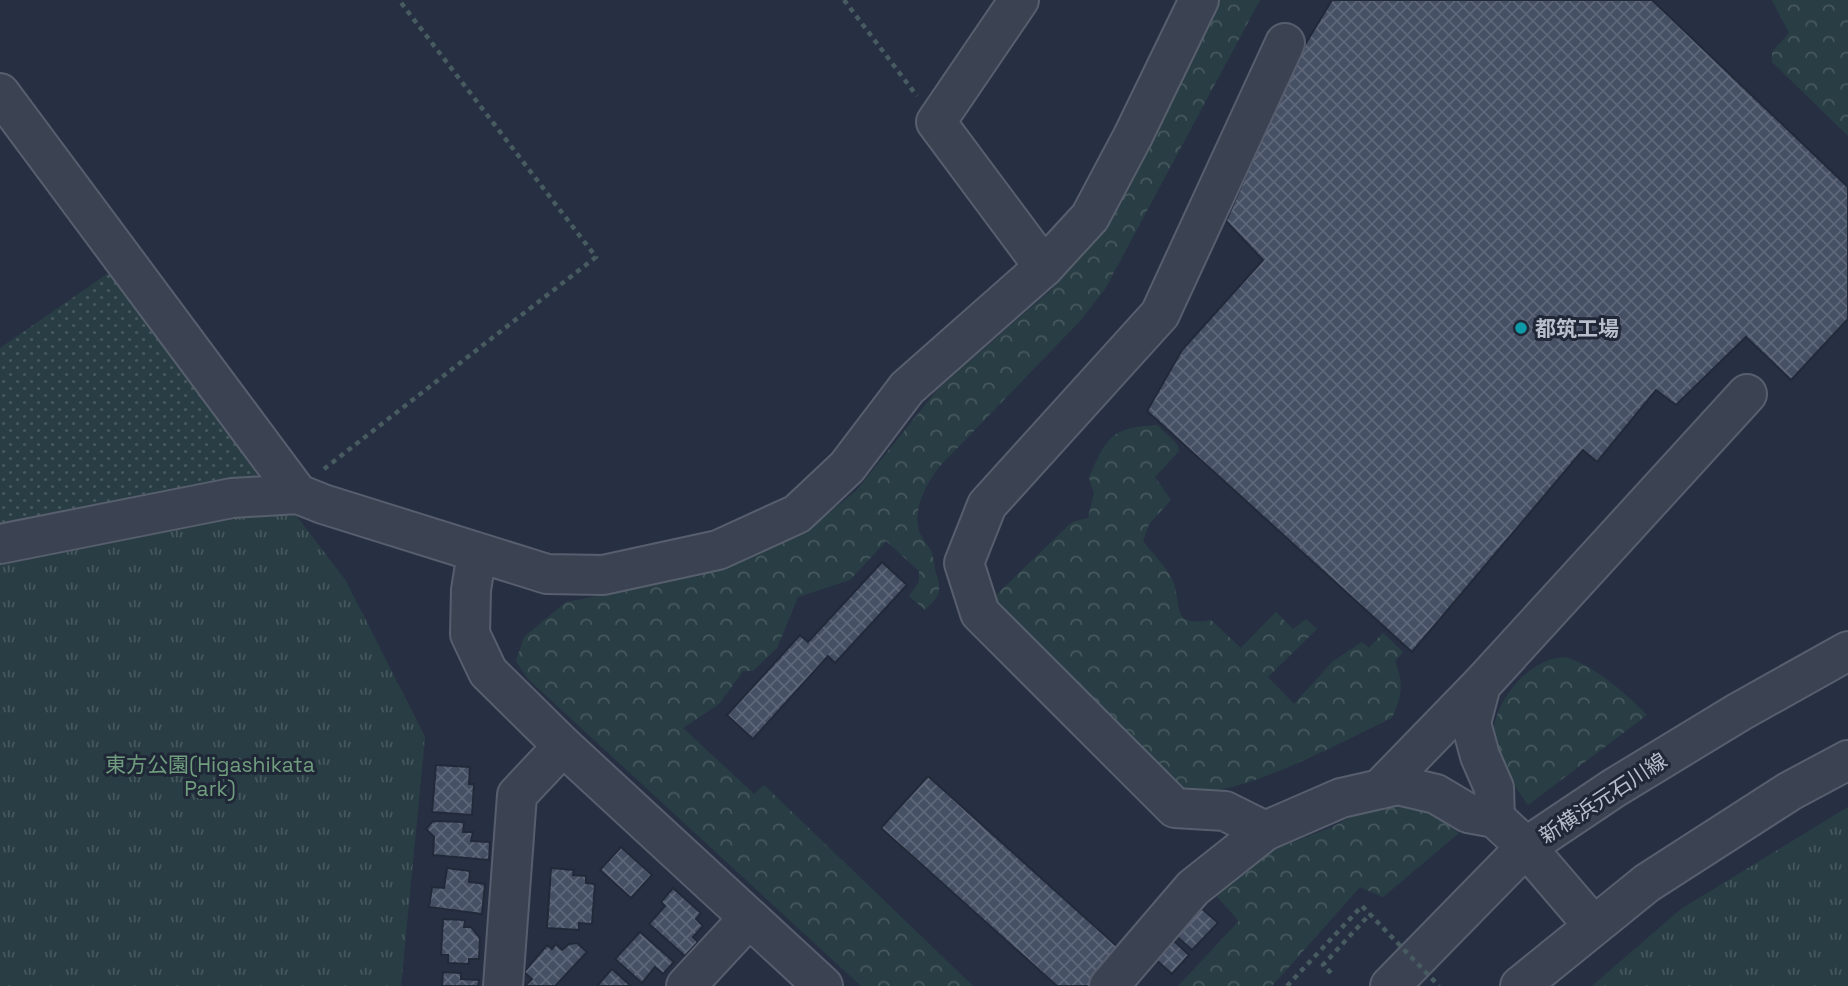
<svg xmlns="http://www.w3.org/2000/svg" width="1848" height="986" viewBox="0 0 1848 986" font-family="'Space Grotesk','Noto Sans JP',sans-serif">
  <style>
    .grass { fill: url(#grass-dots) }
    .forest { fill: url(#forest-crowns) }
    .park { fill: url(#park-tufts) }
    .building { fill: url(#building-cross-hatch); stroke: #222a3a; stroke-width: 2 }
    .lines { fill: none; stroke-linecap: round; stroke-linejoin: round }
    .minor-casing { stroke: #575e6d; stroke-width: 42 }
    .path { stroke: #475b60; stroke-width: 4.5; stroke-dasharray: 5 5; stroke-linecap: butt }
    .minor { stroke: #3b4353; stroke-width: 38 }
    .path-bridge { stroke: #475b60; stroke-width: 4.5; stroke-dasharray: 5 5; stroke-linecap: butt }
    .culture-dot { fill: #0f9aa8; stroke: #202838; stroke-width: 2.5 }
    .labels { text-anchor: middle; dominant-baseline: central; stroke-width: 6; stroke-linejoin: round; paint-order: stroke }
    .poi-label { font-size: 21px; font-weight: bold; fill: #b9becc; stroke: #202838; text-anchor: start }
    .park-label { font-size: 21px; fill: #709d7e; stroke: #202838 }
    .street-label { font-size: 21px; fill: #b9becc; stroke: #202838 }
  </style>
  <defs>
    <pattern id="grass-dots" width="8" height="8" patternUnits="userSpaceOnUse" patternTransform="scale(1.75)"><rect width="8" height="8" fill="#293e44"/><path d="M2 2h.1M6 6h.1" fill="none" stroke="#46585e" stroke-width="1.8" stroke-linecap="round"/></pattern>
    <pattern id="forest-crowns" width="20" height="18" patternUnits="userSpaceOnUse" patternTransform="scale(1.75)"><rect width="20" height="18" fill="#293e44"/><path d="M2 6a3 3 0 1 1 6 0M12 15a3 3 0 1 1 6 0" fill="none" stroke="#46585e"/></pattern>
    <pattern id="park-tufts" width="24" height="20" patternUnits="userSpaceOnUse" patternTransform="scale(1.75)"><rect width="24" height="20" fill="#293e44"/><path d="M3 7l-1-3M5 7V3M7 7l1-3M15 17l-1-3M17 17v-4M19 17l1-3" fill="none" stroke="#46585e"/></pattern>
    <pattern id="building-cross-hatch" width="8" height="8" patternUnits="userSpaceOnUse" patternTransform="scale(1.75)"><rect width="8" height="8" fill="#465065"/><path d="M0 0l8 8M0 8l8-8" fill="none" stroke="#5f677a"/></pattern>
  </defs>
  <rect width="100%" height="100%" fill="#273043"/>
  <!-- grass -->
  <path class="grass" d="M110,272L262,471L247,483L0,538V348Z"/>
  <!-- forest -->
  <g class="forest">
    <path d="M1220,0H1260L1105,289L1079,322L939,467C927,483 914,506 918,527C920,538 927,543 931,551C934,558 934,566 936,573C942,593 940,595 925,610L909,596L919,582V571L886,541L850,580L798,597L777,648L753,671H743L719,704L683,728L754,794L764,785L973,986H861L528,679L516,661L524,637L566,602L598,596L778,542L821,519L856,491L938,389L1049,292L1086,252L1117,206Z"/>
    <path d="M1772,0H1848V136L1772,62V52L1789,33Z"/>
    <path d="M1157,425L1177,444L1179,451L1155,477L1171,500L1149,524L1143,541C1151,552 1169,570 1173,581C1182,605 1170,628 1211,620L1241,648L1276,612L1293,629L1306,619L1317,629L1268,677L1294,704L1332,662L1362,642L1369,648L1383,633L1403,652L1395,661C1404,685 1402,695 1392,718C1340,742 1250,793 1194,792C1188,792 1181,787 1174,785L1002,619L995,596L1072,522L1088,518L1094,493L1089,478C1107,437 1110,428 1157,425Z"/>
    <path d="M1566,657C1597,668 1623,691 1647,715L1528,805C1516,787 1497,764 1494,742C1489,710 1520,670 1549,660C1554,658 1560,658 1566,657Z"/>
    <path d="M1378,803H1416L1459,833L1383,897L1360,887L1272,986H1178L1239,921L1212,891L1262,854L1332,827Z"/>
  </g>
  <!-- park -->
  <g class="park">
    <path d="M292,510L346,581L425,737L401,986H0V556L120,528Z"/>
    <path d="M1848,807V986H1592L1681,909Z"/>
  </g>
  <!-- building -->
  <g class="building">
    <path d="M1332,0H1652L1848,187V319L1791,380L1746,337L1676,405L1656,390L1597,462L1583,450L1412,652L1147,411L1182,350L1263,260L1226,221L1297,58Z"/>
    <path d="M882,562L907,585L835,663L828,656L753,739L727,715L800,635L808,642Z"/>
    <path d="M436,765L470,767L469,784H474L472,815L432,812Z"/>
    <path d="M928,776L1121,950L1089,986H1057L881,828Z"/>
    <path d="M433,821L464,822L463,832H473L471,841L490,842L489,860L433,855L434,837L426,829Z"/>
    <path d="M621,847L652,875L631,898L600,870Z"/>
    <path d="M447,868L470,871L469,882L485,884L482,914L429,907L432,887L444,888Z"/>
    <path d="M551,868L574,870L573,875L586,876V883L595,884L592,924L579,923V930L547,928Z"/>
    <path d="M673,888L701,913L696,919L703,926L693,937L698,942L685,956L649,924L665,906L661,902Z"/>
    <path d="M1199,906L1218,923L1192,950L1173,933Z"/>
    <path d="M443,919L465,920L464,927H471L480,938L479,959H469V964L448,963V955H441Z"/>
    <path d="M640,932L674,962L663,974L655,967L642,983L615,959Z"/>
    <path d="M1171,938L1189,955L1172,974L1153,957Z"/>
    <path d="M577,943L587,952L555,986H525L532,979L524,972L547,945L552,949L556,944L562,950L569,944Z"/>
    <path d="M612,969L631,986H597Z"/>
    <path d="M443,972L461,973V979L479,980L478,986H442Z"/>
  </g>
  <g class="lines">
    <!-- minor casing -->
    <g class="minor-casing">
      <g id="minor">
        <path d="M1019,0L936,122L1044,267"/>
        <path d="M0,93L298,494"/>
        <path d="M0,544L232,498L298,494L323,504L547,574L603,575L718,550L797,514L847,467L907,388L1044,267L1090,217L1133,136L1199,0"/>
        <path d="M477,553L471,590L470,634L488,672L563,746L823,986"/>
        <path d="M1380,789L1480,686"/>
        <path d="M1495,818L1494,788L1480,756L1471,723L1481,685L1747,394"/>
        <path d="M1265,831L1225,811L1175,808L980,613L964,563L987,505L1160,314L1285,43"/>
        <path d="M503,986L517,795L563,746"/>
        <path d="M686,986L749,918"/>
        <path d="M1109,986L1193,888L1265,831L1341,798L1398,785L1436,794L1468,813L1495,818L1526,847L1593,925"/>
        <path d="M1390,986L1526,847L1614,788L1739,712L1848,651"/>
        <path d="M1520,986L1647,883L1790,791L1848,760"/>
      </g>
    </g>
    <!-- path -->
    <g class="path">
      <path d="M844,0L917,96"/>
      <path d="M324,469L596,257L399,0"/>
      <path d="M1331,973L1323,965L1370,914"/>
    </g>
    <!-- minor -->
    <use href="#minor" class="minor"/>
    <!-- path-bridge -->
    <path class="path-bridge" d="M1287,986L1362,906L1439,986"/>
  </g>
  <!-- markers -->
  <circle class="culture-dot" cx="1521" cy="328" r="7"/>
  <g class="labels">
    <!-- poi labels -->
    <g class="poi-label">
      <text x="1535" y="328">都筑工場</text>
    </g>
    <!-- park labels -->
    <g class="park-label">
      <text x="210" y="764">東方公園(Higashikata<tspan x="210" dy="24">Park)</tspan></text>
    </g>
    <!-- street labels -->
    <g class="street-label">
      <text transform="translate(1603 798) rotate(-33)">新横浜元石川線</text>
    </g>
  </g>
</svg>
